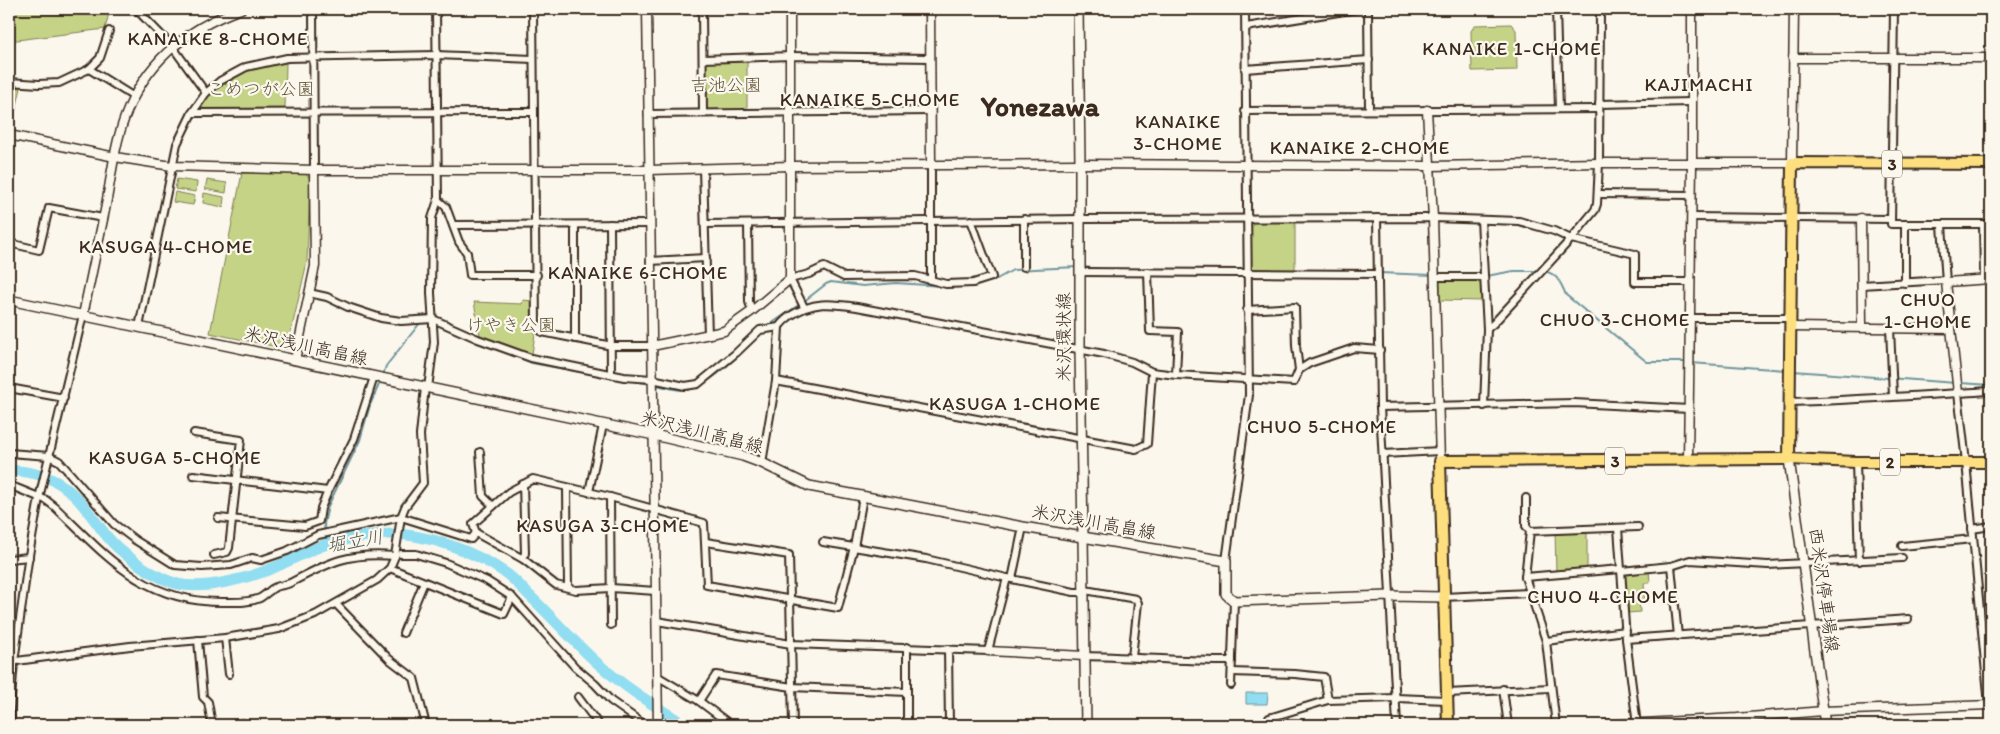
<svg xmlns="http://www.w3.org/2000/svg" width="2000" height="734" viewBox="0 0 2000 734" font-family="Itim,'Klee One',sans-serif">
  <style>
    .green { fill: #c5d387; stroke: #807e52 }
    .water { fill: #91ddf1; stroke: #6f959d }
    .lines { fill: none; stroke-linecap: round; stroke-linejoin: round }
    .stream { stroke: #6f959d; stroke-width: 2 }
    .river { stroke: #91ddf1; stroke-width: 11 }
    .minor-casing { stroke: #3b2a1e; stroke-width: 10 }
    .tertiary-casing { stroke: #3b2a1e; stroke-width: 11 }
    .secondary-casing { stroke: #3b2a1e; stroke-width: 12 }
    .primary-casing { stroke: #3b2a1e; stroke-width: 14 }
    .minor { stroke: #fbf7ec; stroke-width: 6 }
    .tertiary { stroke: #fbf7ec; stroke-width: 8 }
    .secondary { stroke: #fbf7ec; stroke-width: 9 }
    .primary { stroke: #fddf80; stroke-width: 10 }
    .labels { text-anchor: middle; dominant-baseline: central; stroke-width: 4.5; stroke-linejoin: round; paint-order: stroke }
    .shield { fill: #fbf7ec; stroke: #75685c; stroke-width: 1 }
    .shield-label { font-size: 16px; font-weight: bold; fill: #3b2a1e }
    .park-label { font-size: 18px; fill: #5e5438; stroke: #fbf7ec }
    .street-label { font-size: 18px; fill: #3b2a1e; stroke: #fbf7ec }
    .neighbourhood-label { font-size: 19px; letter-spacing: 1px; fill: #3b2a1e; stroke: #fbf7ec }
    .water-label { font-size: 19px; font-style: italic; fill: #505753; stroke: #fbf7ec }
    .town-label { font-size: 28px; font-weight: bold; fill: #3b2a1e; stroke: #fbf7ec }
  </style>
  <rect width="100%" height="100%" fill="#fbf7ec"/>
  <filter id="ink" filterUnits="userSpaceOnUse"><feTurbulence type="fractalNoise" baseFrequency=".02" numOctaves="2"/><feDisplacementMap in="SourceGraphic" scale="10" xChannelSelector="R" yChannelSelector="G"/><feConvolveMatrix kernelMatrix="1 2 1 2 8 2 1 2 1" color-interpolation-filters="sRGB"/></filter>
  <g filter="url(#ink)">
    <!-- green -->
    <g class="green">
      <path d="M9,9H110L105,29L9,41Z"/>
      <path d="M1511,24L1516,30L1517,70L1472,71L1471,31L1475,25Z"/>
      <path d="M747,59V111H705V60Z"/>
      <path d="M286,62L285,110L204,112L201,105C222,78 252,65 286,62Z"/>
      <path d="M9,87L21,88L12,127L9,126Z"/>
      <path d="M242,173L305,174L310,178L307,262L287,349L210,333Z"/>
      <path d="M177,179L197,182L196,192L175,189Z"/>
      <path d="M207,180L227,183L226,193L205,189Z"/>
      <path d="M175,192L195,196L193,205L173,202Z"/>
      <path d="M204,193L224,197L223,207L203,203Z"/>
      <path d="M1251,220H1295V271H1250Z"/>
      <path d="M1440,279H1482L1483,301L1440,300Z"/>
      <path d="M523,300L533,301L535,334L532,354L480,336L474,302L522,304Z"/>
      <path d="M1555,531H1587V570L1556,573Z"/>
      <path d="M1649,570L1650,583H1644L1645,600L1639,601L1640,612L1628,613L1625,576L1631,571Z"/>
      <path d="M1214,721L1252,723V725H1214Z"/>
    </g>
    <!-- water -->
    <path class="water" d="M1246,693H1268L1267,704H1246Z"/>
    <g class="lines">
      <!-- stream -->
      <g class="stream">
        <path d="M1083,267L1101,269"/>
        <path d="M1543,271C1557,273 1561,283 1566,295L1647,362H1686"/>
        <path d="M1379,273L1432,275"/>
        <path d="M1486,276L1514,271H1538"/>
        <path d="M976,285L995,280L1013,270L1078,267"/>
        <path d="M803,302L826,284L831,282L863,286L896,283L942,286"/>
        <path d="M768,326L800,304"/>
        <path d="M512,354L532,363L619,379"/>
        <path d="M1691,363L1786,370"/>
        <path d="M1793,371L1956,383"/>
        <path d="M383,375L386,366L420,323H423"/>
        <path d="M633,381L651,384"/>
        <path d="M1960,383L1991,385"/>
        <path d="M655,385C664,386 673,390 682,390C704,392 739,355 754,340"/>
        <path d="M325,531L324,524L328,506L360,440L370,405L381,380"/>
        <path d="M326,536L328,543"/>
      </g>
      <!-- river -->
      <path class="river" d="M9,470C25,471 40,473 55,481C80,494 93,521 111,541C126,557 157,579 178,584C205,591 257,576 282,564C300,556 318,545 337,541C354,539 371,534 388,534C427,533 476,552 507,574C515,580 523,589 530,596C552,617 572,640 595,661C623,686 653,705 685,725"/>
      <!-- minor casing -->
      <g class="minor-casing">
        <g id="minor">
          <path d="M136,9L172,46L206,93"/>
          <path d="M313,9L314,170"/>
          <path d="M533,9L536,325L542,332L612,346H652"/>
          <path d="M702,9L703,113"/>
          <path d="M1368,9L1369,110"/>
          <path d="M1556,9L1559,109"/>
          <path d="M1894,9L1891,224H1991"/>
          <path d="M1246,27L1357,9"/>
          <path d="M703,59L791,56L930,58"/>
          <path d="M89,69L134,97"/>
          <path d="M1245,69L1369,60"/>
          <path d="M9,82L39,84L59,83L89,69L100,58L109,31"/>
          <path d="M1599,104L1691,102"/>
          <path d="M1245,111L1599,109"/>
          <path d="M192,113L533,112"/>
          <path d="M648,114L931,111"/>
          <path d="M931,165V280"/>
          <path d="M703,169L708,335"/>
          <path d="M1598,194L1691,195"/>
          <path d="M438,200L446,207L459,242L467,253L470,275H537"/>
          <path d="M1691,217L1890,219"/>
          <path d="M1377,218L1380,407L1397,725"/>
          <path d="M1481,220L1487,329L1484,406"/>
          <path d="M610,224L611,374"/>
          <path d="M705,224L1079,219L1433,218L1519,221L1554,231L1571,239L1635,254V282H1690"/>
          <path d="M748,224L749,302L752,311"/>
          <path d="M1983,224L1984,279"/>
          <path d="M453,225L650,224"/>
          <path d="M575,225V339"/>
          <path d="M1942,225L1946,282"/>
          <path d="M9,243L39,250L49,208L103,218"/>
          <path d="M650,261L706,258"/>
          <path d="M1024,267V219"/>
          <path d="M1080,272L1377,274"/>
          <path d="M1148,272L1150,331L1178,332L1176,375"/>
          <path d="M1435,277H1484"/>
          <path d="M1905,283V224"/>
          <path d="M1861,285L1946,280"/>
          <path d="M309,293L327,297L348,307L381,318L401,321L433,319L478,339L531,358L624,377L652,379L685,386L698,384L736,353L760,330L779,327"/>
          <path d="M804,307L790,279L809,274L824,267L844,277L915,276L946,284L973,283L992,277L971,220"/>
          <path d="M1247,310L1295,307L1296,346L1299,370"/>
          <path d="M1690,318H1791"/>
          <path d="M139,327L177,144L192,113L206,93L220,81L246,67L287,58L436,55L533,59"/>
          <path d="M1890,328L1893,396"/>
          <path d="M1487,329L1493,324L1571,239L1595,210L1597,204L1599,163L1600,9"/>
          <path d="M776,381L1136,449L1147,444L1152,372"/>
          <path d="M9,388L64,398"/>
          <path d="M428,388L434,342L431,293L432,218L438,200L436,9"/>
          <path d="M1958,393L1966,462L1989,705"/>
          <path d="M1791,402C1858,400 1924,395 1991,391"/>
          <path d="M1380,407L1574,403L1689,409"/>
          <path d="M194,433L241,440L229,548L227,552L214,555"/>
          <path d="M480,452L483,496L493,506"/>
          <path d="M9,453L49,456L59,461L114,524L135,540L175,565L202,567L231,565L252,558L261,560L287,551L318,535L401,517L471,539L476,533"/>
          <path d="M1383,454L1440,451"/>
          <path d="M1856,462L1859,561"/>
          <path d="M762,463L776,381L779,327C782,322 785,320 790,316C813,301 830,303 857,307L1104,354L1132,362L1152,372L1176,375L1294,382L1299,370L1310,363L1354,348L1380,350"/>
          <path d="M193,475L328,491"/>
          <path d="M523,484L525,553L523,559"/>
          <path d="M9,485L46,500L55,507C107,557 144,602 222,602C234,602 249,603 260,598C265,595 268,592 272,589C277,585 284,586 290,583C330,562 348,552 395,556"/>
          <path d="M567,488L568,587"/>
          <path d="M589,492L603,425"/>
          <path d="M610,497L611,625"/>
          <path d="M1526,498V526L1530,531L1525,577L1546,641L1556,725"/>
          <path d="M218,518L305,526L319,521L321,508L328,491L354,439L374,377"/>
          <path d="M1618,528L1626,639L1637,725"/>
          <path d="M1972,529L1991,526"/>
          <path d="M1530,531L1638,527"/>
          <path d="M706,542L789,555L793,725"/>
          <path d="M823,542L926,559L1007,578"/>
          <path d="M1902,546L1973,539"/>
          <path d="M401,554H416L446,563L487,581L512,597L575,667L595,684L611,701L645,725"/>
          <path d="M9,559L29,557"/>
          <path d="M1226,561L1249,395L1245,9"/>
          <path d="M1671,566L1678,636"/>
          <path d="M390,568L504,614L512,597"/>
          <path d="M1621,571L1671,566L1690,560L1768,565L1902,558"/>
          <path d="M1525,577L1621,569"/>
          <path d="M1012,579L1023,527"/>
          <path d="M1085,590L1136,599L1138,603L1132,657"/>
          <path d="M656,591L611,588L576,590L556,585L523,559L476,533L473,524L509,492L533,479L610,497L704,523L707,585L838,608L854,547L863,497"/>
          <path d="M1443,597L1529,593"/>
          <path d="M336,604L389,659L414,678L426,725"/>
          <path d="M657,621L791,644L988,651L1007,578L1074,592H1085"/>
          <path d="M403,633L424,582"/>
          <path d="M225,638L229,674"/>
          <path d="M1626,639L1908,619"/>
          <path d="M198,640L203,697L208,702L212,725"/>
          <path d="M1546,641L1626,631"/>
          <path d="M907,647V725"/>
          <path d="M948,649L949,725"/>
          <path d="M1085,656C1134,657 1183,661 1232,661"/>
          <path d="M9,662L130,646L225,638L279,629L315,615L377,580L390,568L395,556L401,517L405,507L423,483L420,435L425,387"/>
          <path d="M1232,672L1295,674L1324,677L1328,700"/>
          <path d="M657,676L699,701L731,725"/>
          <path d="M1231,685L1234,601"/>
          <path d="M1503,689L1508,725"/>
          <path d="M1447,693L1551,688"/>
          <path d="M578,697L599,725"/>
          <path d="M699,701L716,675L792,687L907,692"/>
          <path d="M1269,718L1328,700L1396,698L1447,700"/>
          <path d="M11,725L10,709L14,662L28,561L39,498L83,315"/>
          <path d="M232,725L243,723L244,725"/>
        </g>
      </g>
      <!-- tertiary casing -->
      <g class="tertiary-casing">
        <g id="tertiary">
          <path d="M647,9L658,725"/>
          <path d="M930,9L931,165"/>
          <path d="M1793,58H1991"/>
          <path d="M1427,110L1433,218L1440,461"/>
          <path d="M9,135L115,157L172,166L314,170H649L791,166L1080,164L1429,166L1599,163H1792L1794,9"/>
          <path d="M1861,218L1862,327"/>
          <path d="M83,315C90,280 98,245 105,210C111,180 114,146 125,117C145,63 187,28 241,9"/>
          <path d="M1791,327L1951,329"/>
          <path d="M652,346L724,331L752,311L790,279V9"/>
          <path d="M295,360L315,266L314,170"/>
          <path d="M1958,393L1946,282L1991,279"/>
          <path d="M1688,461L1692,163V9"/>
          <path d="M988,651L1085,656"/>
          <path d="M1606,725L1737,718L1823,711L1991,705"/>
        </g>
      </g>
      <!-- secondary casing -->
      <g class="secondary-casing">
        <g id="secondary">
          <path d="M1078,9L1080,164V350L1086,725"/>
          <path d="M9,300L654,435L743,456L762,463L809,486L1023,527L1226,561V594L1234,601L1390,596L1443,597"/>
          <path d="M1789,459L1825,725"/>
        </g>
      </g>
      <!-- primary casing -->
      <g class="primary-casing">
        <g id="primary">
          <path d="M1789,459L1792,163L1991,164"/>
          <path d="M1448,725L1440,461L1789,459L1856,462H1991"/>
        </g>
      </g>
      <!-- minor -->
      <use href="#minor" class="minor"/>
      <!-- tertiary -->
      <use href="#tertiary" class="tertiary"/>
      <!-- secondary -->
      <use href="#secondary" class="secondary"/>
      <!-- primary -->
      <use href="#primary" class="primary"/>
    </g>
  </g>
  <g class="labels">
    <!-- shield labels -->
    <g class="shield">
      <rect x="1882" y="150.5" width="20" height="27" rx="4"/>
      <rect x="1605" y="447.5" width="20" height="27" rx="4"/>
      <rect x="1880" y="448.5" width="20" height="27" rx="4"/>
    </g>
    <g class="shield-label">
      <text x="1892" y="164">3</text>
      <text x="1615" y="461">3</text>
      <text x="1890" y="462">2</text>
    </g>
    <!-- park labels -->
    <g class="park-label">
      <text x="726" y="85">吉池公園</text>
      <text x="261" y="89">こめつが公園</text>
      <text x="511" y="325">けやき公園</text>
    </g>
    <!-- street labels -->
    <g class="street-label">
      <text transform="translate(1064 337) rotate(-90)">米沢環状線</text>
      <text transform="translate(306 346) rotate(12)">米沢浅川高畠線</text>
      <text transform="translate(702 432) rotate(14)">米沢浅川高畠線</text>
      <text transform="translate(1094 522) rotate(10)">米沢浅川高畠線</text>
      <text transform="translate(1824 590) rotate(82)">西米沢停車場線</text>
    </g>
    <!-- neighbourhood labels -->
    <g class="neighbourhood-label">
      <text x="218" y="38">KANAIKE 8-CHOME</text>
      <text x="1512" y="48">KANAIKE 1-CHOME</text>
      <text x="1699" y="84">KAJIMACHI</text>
      <text x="870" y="99">KANAIKE 5-CHOME</text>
      <text x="1178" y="121">KANAIKE<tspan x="1178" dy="22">3-CHOME</tspan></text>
      <text x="1360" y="147">KANAIKE 2-CHOME</text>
      <text x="166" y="246">KASUGA 4-CHOME</text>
      <text x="638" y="272">KANAIKE 6-CHOME</text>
      <text x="1928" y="299">CHUO<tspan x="1928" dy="22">1-CHOME</tspan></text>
      <text x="1615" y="319">CHUO 3-CHOME</text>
      <text x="1015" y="403">KASUGA 1-CHOME</text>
      <text x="1322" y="426">CHUO 5-CHOME</text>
      <text x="175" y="457">KASUGA 5-CHOME</text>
      <text x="603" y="525">KASUGA 3-CHOME</text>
      <text x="1603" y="596">CHUO 4-CHOME</text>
    </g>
    <!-- water labels -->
    <g class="water-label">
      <text transform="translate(355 541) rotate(-10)">堀立川</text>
    </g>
    <!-- town labels -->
    <g class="town-label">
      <text x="1040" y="106">Yonezawa</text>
    </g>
  </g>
  <!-- margin -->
  <rect width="2000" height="734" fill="none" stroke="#fbf7ec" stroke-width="30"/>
  <rect x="15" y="15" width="1970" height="704" fill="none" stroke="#3b2a1e" stroke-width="2" filter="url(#ink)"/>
</svg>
